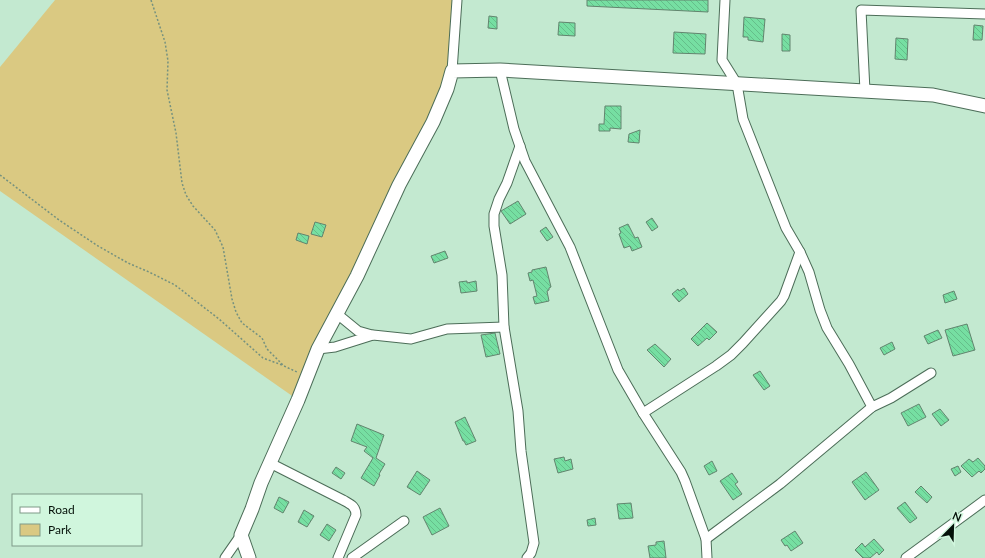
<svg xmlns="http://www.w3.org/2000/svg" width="985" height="558" viewBox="0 0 985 558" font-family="Lato,sans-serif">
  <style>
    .green { fill: #dac982 }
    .building { fill: url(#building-back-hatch); stroke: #62846e }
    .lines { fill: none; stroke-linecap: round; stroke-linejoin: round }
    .street-casing { stroke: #4c6d58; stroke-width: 11 }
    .secondary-casing { stroke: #4c6d58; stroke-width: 15 }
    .path { stroke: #75917f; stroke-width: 1.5; stroke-dasharray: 2 2; stroke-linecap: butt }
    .street { stroke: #fff; stroke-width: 9 }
    .secondary { stroke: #fff; stroke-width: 13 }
  </style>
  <defs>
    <pattern id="building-back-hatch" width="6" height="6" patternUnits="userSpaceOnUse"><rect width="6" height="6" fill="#76dfa2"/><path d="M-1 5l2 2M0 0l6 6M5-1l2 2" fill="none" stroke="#65be8a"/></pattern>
  </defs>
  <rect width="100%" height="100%" fill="#c3e9d0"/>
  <!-- green -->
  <path class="green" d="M55,0H457L452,71L298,400L0,191V67Z"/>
  <!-- building -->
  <g class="building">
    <path d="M587,0H708V12L587,6Z"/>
    <path d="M489,16L497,17V29L488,28Z"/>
    <path d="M744,17L765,19L763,42L748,40V37H743Z"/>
    <path d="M559,22L575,23V36L558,35Z"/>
    <path d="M974,25L983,26L982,40H973Z"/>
    <path d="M674,32L706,34L705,54L673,53Z"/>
    <path d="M782,34L790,35V51H782Z"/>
    <path d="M896,38L908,39L907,60L895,59Z"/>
    <path d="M605,106H621V129L610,128V131H599V124H604Z"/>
    <path d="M640,130L639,143L628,142L629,134Z"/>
    <path d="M518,201L526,214L510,224L501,211Z"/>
    <path d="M652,218L658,227L652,231L646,222Z"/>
    <path d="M315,222L326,225L322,237L311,234Z"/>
    <path d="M628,224L635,238L638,237L642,247L632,251L630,246L624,248L619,234L621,233L619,228Z"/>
    <path d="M546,227L553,237L547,241L540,231Z"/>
    <path d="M298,233L309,236L307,244L296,240Z"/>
    <path d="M445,251L448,258L434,263L431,256Z"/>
    <path d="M546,267L551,287L549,288V290L547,291L549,301L535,304L533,297L537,296L533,280L530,281L528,273L532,272V270Z"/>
    <path d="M467,281V283L476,281L477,291L461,293L459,282Z"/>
    <path d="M684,288L688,294L679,302L672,294L678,289L679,291Z"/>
    <path d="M954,291L957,299L945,303L943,295Z"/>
    <path d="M707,323L717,332L709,340L707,338L698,346L691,339Z"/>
    <path d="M967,324L975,350L953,356L945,330Z"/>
    <path d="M938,330L942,338L928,344L924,336Z"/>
    <path d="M495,333L500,354L486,357L481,335Z"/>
    <path d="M892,342L895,349L884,355L880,348Z"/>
    <path d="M655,344L671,359L664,367L647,350Z"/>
    <path d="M760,371L770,386L764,390L753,375Z"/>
    <path d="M919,404L926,417L908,426L901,413Z"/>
    <path d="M940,409L949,420L941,426L932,414Z"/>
    <path d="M465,417L476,441L466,445L464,441H463L455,422Z"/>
    <path d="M357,424L384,435L376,458L385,464L379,474L380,475L374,486L361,478L373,458L364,451L367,447L351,441Z"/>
    <path d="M564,457L565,461L571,459L573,469L558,473L554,459Z"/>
    <path d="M978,458L985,466V469L981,473L979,471L972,477L961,466L969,459L973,462Z"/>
    <path d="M712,461L717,471L709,475L704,466Z"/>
    <path d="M958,466L961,472L955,476L951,469Z"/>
    <path d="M336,467L345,473L341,479L332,473Z"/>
    <path d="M417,471L430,480L420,495L407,487Z"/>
    <path d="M866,472L879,490L865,500L852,482Z"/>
    <path d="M732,473L738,482L735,484L742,494L733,500L720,481Z"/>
    <path d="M921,486L932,497L927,503L915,492Z"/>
    <path d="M279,497L289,502L283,513L274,508Z"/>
    <path d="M905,502L917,518L910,523L897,508Z"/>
    <path d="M631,503L633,518L619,519L617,504Z"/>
    <path d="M440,508L449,526L432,535L423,517Z"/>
    <path d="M304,510L314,516L307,527L298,522Z"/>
    <path d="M595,518L596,525L588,526L587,520Z"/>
    <path d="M327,524L336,530L329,541L320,535Z"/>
    <path d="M795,531L803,543L791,551L787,545L785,546L781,540Z"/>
    <path d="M874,539L884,550L879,555L877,552L870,558H863L855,550L862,543L865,547Z"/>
    <path d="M664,541L666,558H650L648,546L656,545V542Z"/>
  </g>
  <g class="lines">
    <!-- street casing -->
    <g class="street-casing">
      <g id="street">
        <path d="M500,70L514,129L525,161L570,247L618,370L643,413L681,472L685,481L706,539L707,558"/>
        <path d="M452,71L457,0"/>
        <path d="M865,91L861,10L985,14"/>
        <path d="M520,146L507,183L499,199L494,214V226L502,275L504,327L518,411L521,451L534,543L531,553L527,558"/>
        <path d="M800,252L809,272L820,310L827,328L849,364L872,407"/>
        <path d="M336,313L358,331L372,335"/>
        <path d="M318,349L335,347L373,335L411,339L447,329L504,327"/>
        <path d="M643,413L716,366L731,355L743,343L781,301L784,296L800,252L786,228L743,119L737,84L722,60L725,0"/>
        <path d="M270,463L343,500C350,504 356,506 356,515L338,558"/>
        <path d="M706,539L780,484L872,407L891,398L931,373"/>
        <path d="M225,558L241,535"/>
        <path d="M352,558L404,521"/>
        <path d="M906,558L985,500"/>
      </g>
    </g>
    <!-- secondary casing -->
    <g class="secondary-casing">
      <path id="secondary" d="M249,558L241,535L252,509L261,483L298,400L318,349L357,276L399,185L433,122L447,89L452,71L500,70L933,95L985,106"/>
    </g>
    <!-- path -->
    <g class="path">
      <path d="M151,0L165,42L168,61L167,90L176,133L182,183L186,195L193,206L215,230L223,247L232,299L236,312L242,323L262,338L267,349L284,366L297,372"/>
      <path d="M0,175L59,220L98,246L128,263L149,272L175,285L219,319L263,358L282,365"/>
    </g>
    <!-- street -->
    <use href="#street" class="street"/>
    <!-- secondary -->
    <use href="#secondary" class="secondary"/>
  </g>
  <!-- legend -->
  <rect x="12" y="494" width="130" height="52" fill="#d0f6dd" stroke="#7f9a88"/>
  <rect x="20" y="507" width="20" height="6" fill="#ffffff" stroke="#7f9a88"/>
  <text x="48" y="514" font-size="12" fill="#051109">Road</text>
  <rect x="20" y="524" width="20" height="12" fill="#dac982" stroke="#7f9a88"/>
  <text x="48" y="534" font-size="12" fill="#051109">Park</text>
  <!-- north arrow -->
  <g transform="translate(953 526) rotate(23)" stroke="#d0f6dd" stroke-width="3" paint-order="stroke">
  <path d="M0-3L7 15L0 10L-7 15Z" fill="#051109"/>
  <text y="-6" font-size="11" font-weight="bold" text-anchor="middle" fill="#051109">N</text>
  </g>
</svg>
